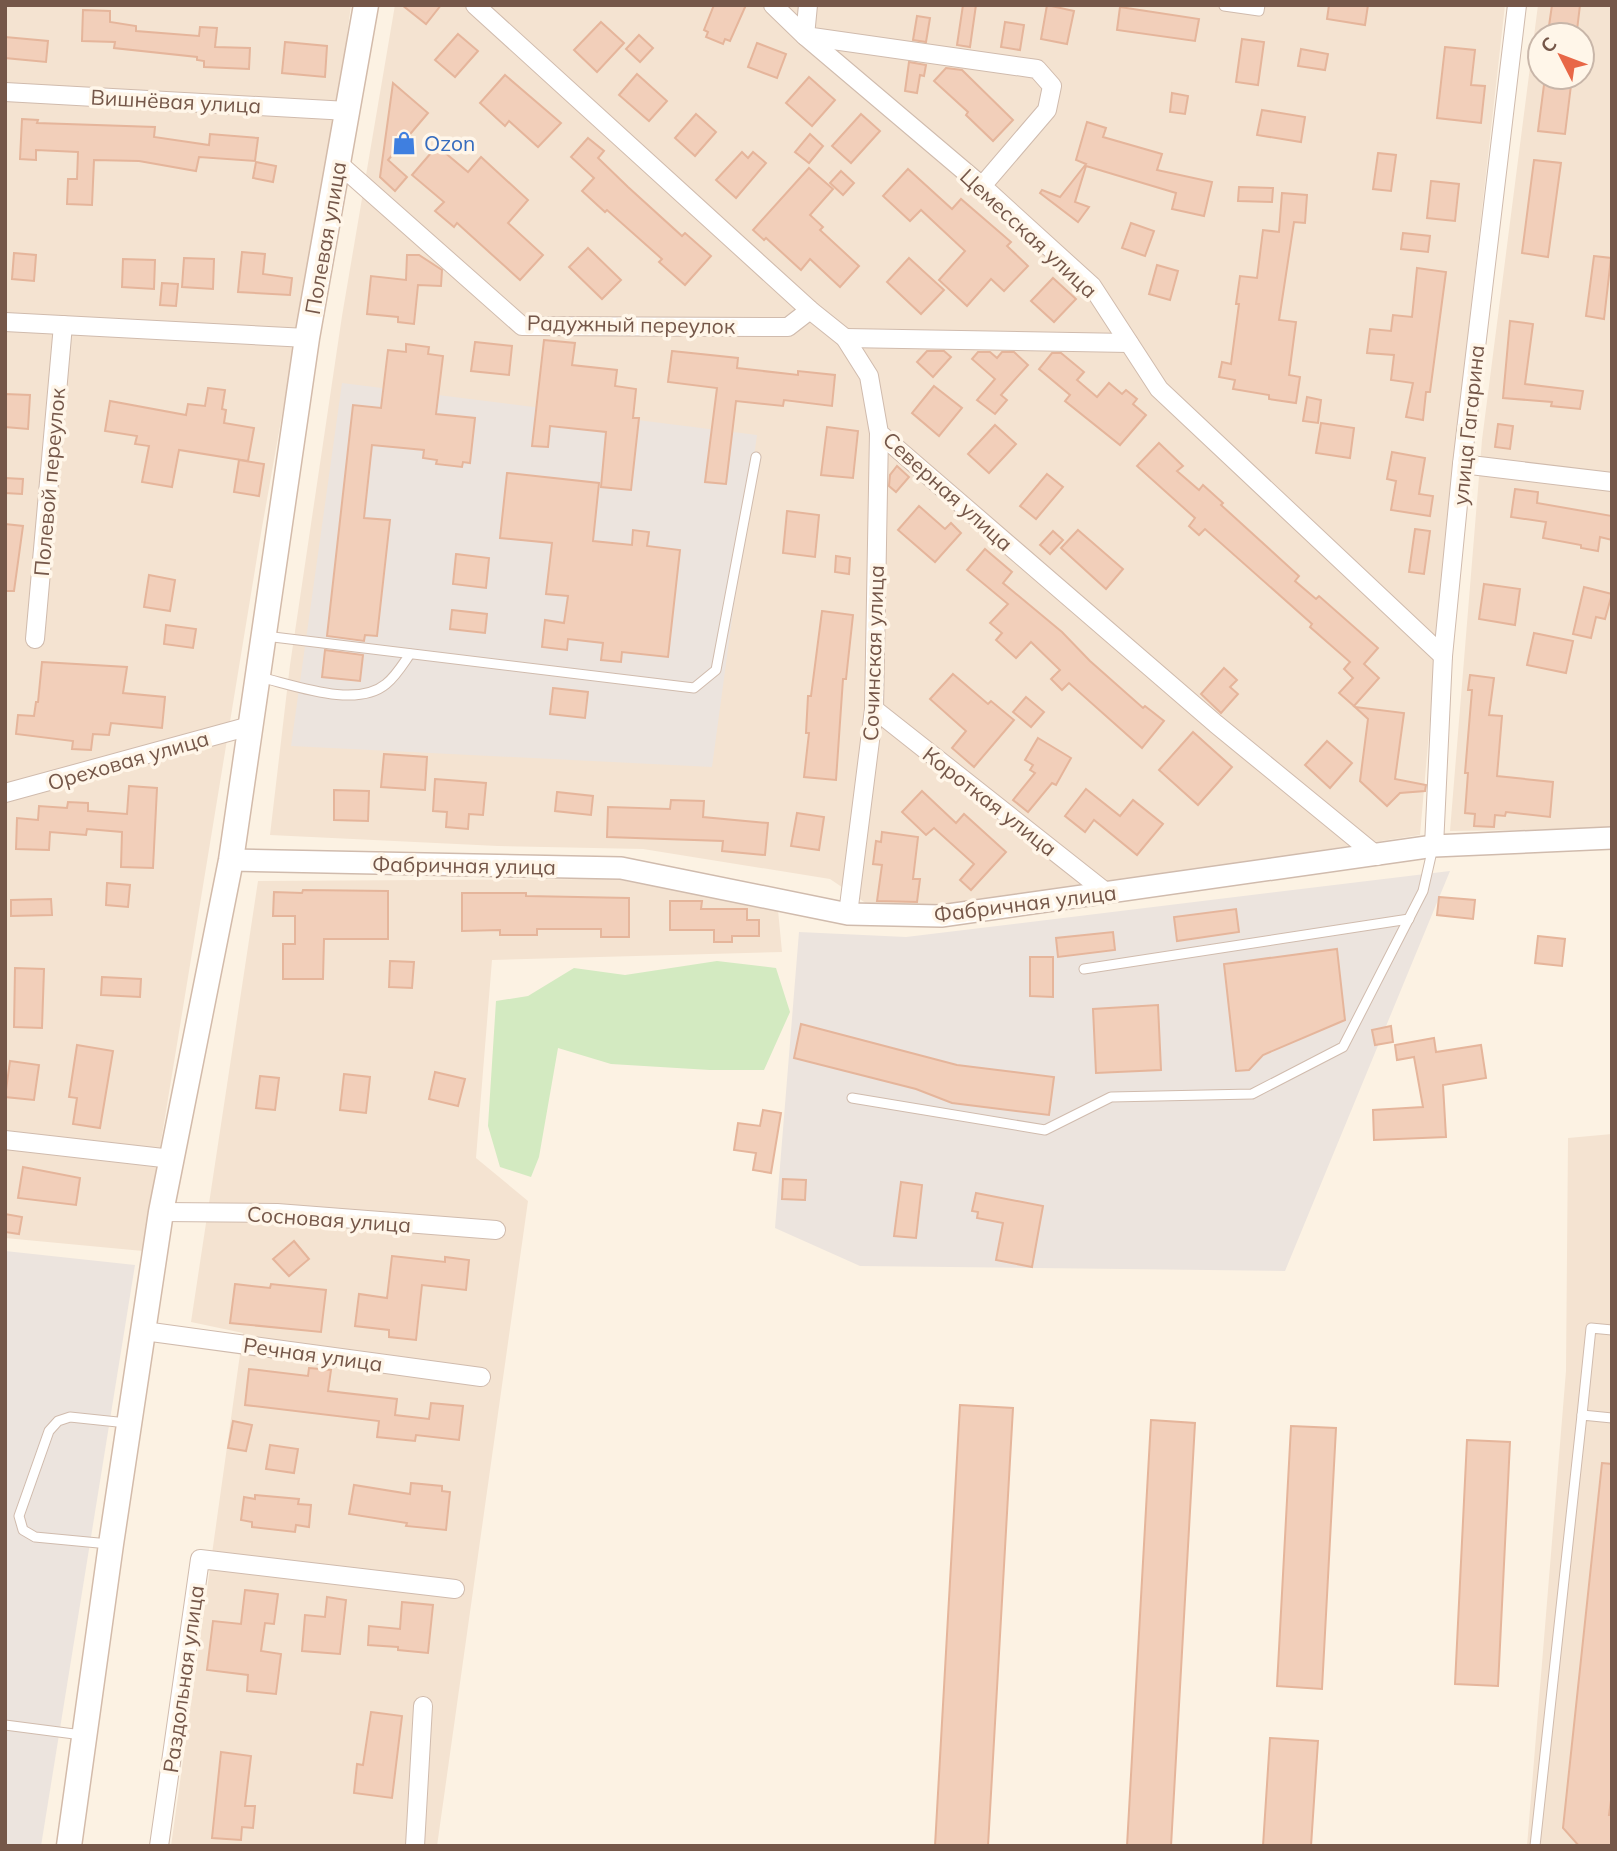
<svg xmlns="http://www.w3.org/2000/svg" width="1617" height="1851" viewBox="0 0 1617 1851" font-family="Mulish,sans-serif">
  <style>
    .residential { fill: #f4e3d1; fill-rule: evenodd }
    .industrial { fill: #ece4de }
    .green { fill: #d3eac1 }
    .building { fill: #f2cfba; stroke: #e5b59b; stroke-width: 2 }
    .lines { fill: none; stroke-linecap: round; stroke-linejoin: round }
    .service-casing { stroke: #d0bbad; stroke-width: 11 }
    .minor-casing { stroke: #d0bbad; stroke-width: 20 }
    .tertiary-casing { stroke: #d0bbad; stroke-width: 24 }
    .secondary-casing { stroke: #d3bbaa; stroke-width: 27 }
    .service { stroke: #fff; stroke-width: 9 }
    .minor { stroke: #fff; stroke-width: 18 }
    .tertiary { stroke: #fff; stroke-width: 21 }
    .secondary { stroke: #fff; stroke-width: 24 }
    .labels { text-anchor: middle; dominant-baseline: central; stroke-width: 7; stroke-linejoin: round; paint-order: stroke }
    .street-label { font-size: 21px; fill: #755749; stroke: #fff6e9 }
    .shop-label { font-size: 21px; fill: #366cbe; stroke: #fff6e9; text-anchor: start }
  </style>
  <rect width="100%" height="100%" fill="#fcf2e3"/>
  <!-- residential -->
  <g class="residential">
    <path d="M5,5H351L340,89L261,533L143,1251L5,1238Z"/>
    <path d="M395,5H1505L1449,503L1420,835L945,909L870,906L830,879L643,849L498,846L270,835L290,665L342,316Z"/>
    <path d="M1538,5H1612V829L1450,831L1482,440ZM1540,35H1582V77H1540Z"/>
    <path d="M615,879L778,910L782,952L492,960L476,1158L528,1201L437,1846H171L243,1333L191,1322L258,881Z"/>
    <path d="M1612,1134V1846H1527L1566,1371L1568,1138Z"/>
  </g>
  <!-- industrial -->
  <g class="industrial">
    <path d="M342,383L757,435L712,767L291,746Z"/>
    <path d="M1450,871L1285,1271L860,1266L775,1228L799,932L906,937Z"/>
    <path d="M5,1251L135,1265L41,1846H5Z"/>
  </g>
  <!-- green -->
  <path class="green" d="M717,961L776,968L790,1012L764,1070H710L611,1064L558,1048L539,1157L531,1177L500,1167L488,1126L496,1001L528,996L574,968L625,975Z"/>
  <!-- building -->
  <g class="building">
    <path d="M402,5H441L426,24Z"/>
    <path d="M714,5H746L730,41L725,39L723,44L706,37L708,32L704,30Z"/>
    <path d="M963,5H976L970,47L957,45Z"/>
    <path d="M1047,5L1074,11L1067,44L1041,39Z"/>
    <path d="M1329,5H1368L1365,25L1327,19Z"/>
    <path d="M1552,5H1580L1577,30L1549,26Z"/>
    <path d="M1120,7L1199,19L1195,41L1117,30Z"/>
    <path d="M83,10L110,11V22L136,26V31L199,36L200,27L217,28L215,47L250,48L249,69L204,67V61L197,60V57L114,48L115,42L82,41Z"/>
    <path d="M917,16L930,18L926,42L913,40Z"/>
    <path d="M601,22L624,43L597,72L574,50Z"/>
    <path d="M1005,22L1024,25L1020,50L1001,47Z"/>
    <path d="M458,34L478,51L455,77L435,60Z"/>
    <path d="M639,35L653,48L640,62L626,49Z"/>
    <path d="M5,37L48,41L46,62L5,58Z"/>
    <path d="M1242,39L1264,42L1258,85L1236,82Z"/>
    <path d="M285,42L327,46L325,77L282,73Z"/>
    <path d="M757,43L786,54L777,78L748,67Z"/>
    <path d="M1445,47L1475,50L1471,85L1485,86L1481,123L1437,118Z"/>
    <path d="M1301,49L1328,54L1325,70L1298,66Z"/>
    <path d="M909,62L926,65L924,76L920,75L917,93L905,91Z"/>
    <path d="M946,68L962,70L1013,120L993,141L966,115L968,112L934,81Z"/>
    <path d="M637,74L667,101L649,121L619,95Z"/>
    <path d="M505,75L561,123L538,147L509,121L505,126L480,103Z"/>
    <path d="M809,77L835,100L812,126L786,103Z"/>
    <path d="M1545,77H1572L1565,134L1538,131Z"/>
    <path d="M393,83L428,113L388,160L407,177L395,191L380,177Z"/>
    <path d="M1172,93L1188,96L1185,114L1170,112Z"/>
    <path d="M1262,110L1305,117L1301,142L1257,135Z"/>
    <path d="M696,114L716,132L695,156L675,138Z"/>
    <path d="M861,114L880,131L851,163L832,146Z"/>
    <path d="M22,119L38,120L37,123L155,127L154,137L209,145L210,134L258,138L255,161L199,157L196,171L139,161L94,160L92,205L67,204L68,179H77L78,152L36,150V160L20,159Z"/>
    <path d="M1087,122L1106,128L1103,137L1162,154L1157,170L1212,182L1204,216L1172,209L1176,193L1086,166L1075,202L1089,207L1078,222L1040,193L1042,190L1060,197L1086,164L1076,160Z"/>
    <path d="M810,134L823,146L809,163L795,152Z"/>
    <path d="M588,138L604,151L598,158L628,187L682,236L685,233L711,256L685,285L659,262L662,259L607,210L605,212L582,191L594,178L571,157Z"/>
    <path d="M437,146L468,172L481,157L528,200L508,223L543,255L520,280L457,223L454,227L435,211L444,202L412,175Z"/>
    <path d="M742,152L748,158L753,152L766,163L736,198L716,180Z"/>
    <path d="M1378,153L1396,155L1391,191L1373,189Z"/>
    <path d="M1534,160L1561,163L1548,257L1522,253Z"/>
    <path d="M256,162L276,166L273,182L253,178Z"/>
    <path d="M809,168L833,189L810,215L823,227L820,230L859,266L840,287L810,259L801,270L766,238L764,240L753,230Z"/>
    <path d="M908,169L952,209L961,199L1011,242L1007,246L1028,266L1004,291L991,279L967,306L939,280L965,251L921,210L910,221L883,196Z"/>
    <path d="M841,171L854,183L843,195L830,183Z"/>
    <path d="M1431,181L1459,184L1455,221L1427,218Z"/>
    <path d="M1239,187L1273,188L1272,202L1238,201Z"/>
    <path d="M1282,193L1307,195L1305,223L1294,222L1279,320L1296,322L1289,375L1300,377L1296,403L1269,399V395L1233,389L1235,380L1219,377L1222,362L1231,364L1239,304H1236L1240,276L1257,278L1263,230L1279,232Z"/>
    <path d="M1131,223L1154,231L1145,256L1122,248Z"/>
    <path d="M1403,233L1430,236L1428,252L1401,249Z"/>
    <path d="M588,248L621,280L602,299L569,267Z"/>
    <path d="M242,252L265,254L263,274L292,278L290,295L238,292Z"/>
    <path d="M14,253L36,255L34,281L12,279Z"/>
    <path d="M407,255H419L442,270L441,286L418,285L414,324L398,322V317L367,314L371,276L406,280Z"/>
    <path d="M1594,256L1611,258L1604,319L1586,316Z"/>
    <path d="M184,258L214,259L213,289L182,287Z"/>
    <path d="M909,258L944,290L921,314L887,282Z"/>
    <path d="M123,259L155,260L154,289L122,287Z"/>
    <path d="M1157,265L1178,271L1170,300L1149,294Z"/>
    <path d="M1417,268L1446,272L1430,392H1426L1423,420L1406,417L1413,383L1391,380L1394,355L1367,353L1370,329L1391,331L1393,315L1412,317Z"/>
    <path d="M1053,278L1076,299L1054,322L1031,301Z"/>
    <path d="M162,283L178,284L176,306L160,305Z"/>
    <path d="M1510,321L1533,324L1525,384L1583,391L1580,409L1551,406L1552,402L1503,398Z"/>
    <path d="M544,340L575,343L572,365L617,370L615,386L636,389L633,418H639L631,490L601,487L606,432L550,426L548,447L532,446Z"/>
    <path d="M475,342L512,346L509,375L471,371Z"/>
    <path d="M406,344L429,347L428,354L443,356L436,414L475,418L470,463L463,462L462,467L436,464L437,460L423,458L424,450L372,445L364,518L390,520L377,636L365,635L364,641L327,636L353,405L381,408L388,350L406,352Z"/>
    <path d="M672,351L738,358L737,368L798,375V371L835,375L832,406L784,400L783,406L736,401L726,484L705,482L717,388L668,382Z"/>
    <path d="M927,351H944L951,357L933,377L917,362Z"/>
    <path d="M978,352H990L997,358L1002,352H1014L1028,365L1001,395L1007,400L995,414L977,400L995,379L972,359Z"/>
    <path d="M1052,353H1061L1084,372L1077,380L1097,397L1109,383L1122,394L1126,390L1137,399L1133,404L1146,415L1120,445L1065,401L1070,395L1039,369Z"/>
    <path d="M934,386L962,408L939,436L912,413Z"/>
    <path d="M208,388L225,390L222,409L226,410L224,423L254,428L248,461L179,450L172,487L142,482L149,446L135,444L137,436L105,431L110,401L186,415L188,404L205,406Z"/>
    <path d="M5,394L30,395L28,429L5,427Z"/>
    <path d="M1307,397L1321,400L1318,423L1303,421Z"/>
    <path d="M1321,423L1354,428L1350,458L1316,453Z"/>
    <path d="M1498,424L1513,426L1510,449L1495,447Z"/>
    <path d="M995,425L1016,444L989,473L968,454Z"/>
    <path d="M827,427L858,431L853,478L821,475Z"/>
    <path d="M1159,443L1183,466L1177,471L1199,490L1203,485L1223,503L1221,505L1299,576L1295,581L1316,599L1319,596L1378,648L1364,664L1379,678L1354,706L1339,693L1353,678L1344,669L1350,662L1310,627L1312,624L1205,529L1199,535L1189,526L1195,518L1137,466Z"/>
    <path d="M1392,452L1425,458L1419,494L1433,496L1430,516L1391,510L1396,481L1387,479Z"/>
    <path d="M239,460L264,464L259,496L234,492Z"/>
    <path d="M897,466L909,477L896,492L889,486L890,475Z"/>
    <path d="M507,473L599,483L593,541L632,545L633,530L649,532L647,546L680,550L668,657L622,652L621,662L601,660L603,643L568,639L567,650L542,647L545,620L564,623L568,596L546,594L552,543L500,538Z"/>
    <path d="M1047,474L1063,487L1036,519L1020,506Z"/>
    <path d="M5,478L23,479L22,494L5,493Z"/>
    <path d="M1515,489L1538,492L1537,503L1612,516V540L1600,537L1598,551L1581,548V545L1543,538L1546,522L1511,517Z"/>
    <path d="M919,506L945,529L951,523L961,533L935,562L898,530Z"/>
    <path d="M787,511L819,515L815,557L783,553Z"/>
    <path d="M5,524L23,526L14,591H5Z"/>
    <path d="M1415,529L1430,531L1424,574L1409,572Z"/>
    <path d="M1078,530L1123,569L1106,589L1061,548Z"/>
    <path d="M1053,531L1063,540L1050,554L1040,545Z"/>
    <path d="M985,549L1012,572L1003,583L1062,632L1090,661L1143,708L1145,706L1164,721L1142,748L1069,683L1062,690L1051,679L1060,670L1031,642L1016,658L996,640L1002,633L990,623L1008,604L967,570Z"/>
    <path d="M456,554L489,558L486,588L453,584Z"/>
    <path d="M836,556L850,558L849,574L835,572Z"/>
    <path d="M149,575L175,580L170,611L144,607Z"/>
    <path d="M1484,584L1520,589L1515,625L1479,619Z"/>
    <path d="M1584,587L1612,594L1605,619L1596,617L1591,638L1573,634Z"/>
    <path d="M452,610L487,614L485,633L450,629Z"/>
    <path d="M822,611L853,615L846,679H843L836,780L804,777L809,733H806L808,696H811Z"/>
    <path d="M166,625L196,629L193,648L164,644Z"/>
    <path d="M1534,633L1573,641L1566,673L1527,665Z"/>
    <path d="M325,650L363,655L360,681L322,677Z"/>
    <path d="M42,662L127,667L123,693L165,697L162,728L111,723L109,735L93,734L91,750L72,749L73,741L16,734L18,715L34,716L36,702H38Z"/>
    <path d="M1224,668L1237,680L1230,687L1238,694L1221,713L1201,694Z"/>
    <path d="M953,674L988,704L991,701L1014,720L974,767L952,748L966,731L930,699Z"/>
    <path d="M1470,675L1494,678L1489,715L1502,716L1497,776L1553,782L1550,817L1506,812L1505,816L1495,815L1494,827L1474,826L1475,814L1465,813L1468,773H1465L1472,690H1468Z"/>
    <path d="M553,688L588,692L585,718L550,714Z"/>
    <path d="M1026,697L1044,712L1031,727L1013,712Z"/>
    <path d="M1355,707L1404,713L1395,779L1426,785L1425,791L1400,793L1387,806L1360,781L1368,719Z"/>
    <path d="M1193,732L1232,767L1198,805L1159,770Z"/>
    <path d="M1038,738L1071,758L1056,785L1052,783L1028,812L1013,800L1035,773L1030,770L1033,765L1025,760Z"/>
    <path d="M1327,741L1352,763L1330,788L1305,765Z"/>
    <path d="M384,754L427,757L425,790L381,787Z"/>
    <path d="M435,779L486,783L483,815L469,814L468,829L446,827L447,812L433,811Z"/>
    <path d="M129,786L157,788L153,868L121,867L122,832L87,829L86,835L50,832L49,850L16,849L17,818L38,820L39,806L67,808L68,802L88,803V811L127,814Z"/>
    <path d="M1086,789L1120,816L1133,800L1163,824L1137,855L1094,820L1085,832L1065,816Z"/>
    <path d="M334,790L369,791L368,821L334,820Z"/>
    <path d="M922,791L956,823L964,814L1006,852L971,890L960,880L974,864L934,828L926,835L902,812Z"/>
    <path d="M557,792L593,796L591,815L555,811Z"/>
    <path d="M671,800L704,801L703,817L768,823L765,855L722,851L723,841L607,837L608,807L670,809Z"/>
    <path d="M797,813L824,817L819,850L791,846Z"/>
    <path d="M882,832L918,837L913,879H920L917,902L877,901L882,865L873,864L876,841L881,842Z"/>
    <path d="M107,883L130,885L128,907L106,905Z"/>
    <path d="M303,890L388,891V939H324L323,979H283V944H295V916H273L274,892L302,893Z"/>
    <path d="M462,893H526V896L629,898V937H601V929H537V935H500V930L462,931Z"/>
    <path d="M1439,897L1475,900L1473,919L1437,915Z"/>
    <path d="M51,899L52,915L11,916V900Z"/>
    <path d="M670,901H702L701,909H747V920H759V936H732V942H714V930H670Z"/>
    <path d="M1236,909L1239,932L1177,941L1174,917Z"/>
    <path d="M1113,932L1115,950L1058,957L1056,938Z"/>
    <path d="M1538,936L1565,939L1562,966L1535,963Z"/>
    <path d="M1337,949L1345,1020L1263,1055L1249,1070L1236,1071L1224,964Z"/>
    <path d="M1030,957H1053V997L1030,996Z"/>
    <path d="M390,961L414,962L412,988L389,987Z"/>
    <path d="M15,968L44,969L42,1028L14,1027Z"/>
    <path d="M102,977L141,979L140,997L101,995Z"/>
    <path d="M1158,1005L1161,1070L1096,1073L1093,1009Z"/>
    <path d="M801,1024L957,1065L1054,1077L1049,1115L952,1103L916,1089L794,1058Z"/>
    <path d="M1391,1026L1393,1042L1375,1045L1372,1030Z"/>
    <path d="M1434,1038L1436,1052L1481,1045L1486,1078L1443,1085L1446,1137L1374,1140L1373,1110L1423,1107L1414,1057L1397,1060L1395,1045Z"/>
    <path d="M77,1045L113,1051L100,1128L73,1124L77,1098L69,1097Z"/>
    <path d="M10,1061L39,1065L34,1100L5,1097Z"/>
    <path d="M435,1072L465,1079L458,1106L429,1099Z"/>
    <path d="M344,1074L370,1077L366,1113L340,1110Z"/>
    <path d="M260,1076L279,1078L275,1110L256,1108Z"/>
    <path d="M763,1110L781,1113L771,1173L753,1170L756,1153L734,1150L738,1123L760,1126Z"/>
    <path d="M23,1167L80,1178L76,1205L18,1198Z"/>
    <path d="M783,1179L806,1180L805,1200L782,1199Z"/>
    <path d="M901,1182L922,1185L916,1238L894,1236Z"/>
    <path d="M976,1193L1043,1206L1032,1267L996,1260L1003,1223L977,1218L978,1212L972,1211Z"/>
    <path d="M5,1214L22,1217L19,1234L5,1232Z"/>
    <path d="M294,1241L309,1259L289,1276L273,1259Z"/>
    <path d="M392,1256L445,1262V1257L469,1260L466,1290L422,1285L416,1340L389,1337V1330L355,1326L359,1294L387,1298Z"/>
    <path d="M235,1284L270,1288L271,1284L326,1290L321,1332L230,1323Z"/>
    <path d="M309,1368L331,1370L328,1391L397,1399L395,1415L429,1419L431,1403L463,1406L459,1440L416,1435L415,1441L377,1437L379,1421L245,1405L249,1369L308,1376Z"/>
    <path d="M960,1405L1013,1408L988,1846H935Z"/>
    <path d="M1151,1420L1195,1423L1171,1846H1127Z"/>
    <path d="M233,1421L252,1425L246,1451L228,1448Z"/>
    <path d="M1291,1426L1336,1428L1322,1689L1277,1686Z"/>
    <path d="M1467,1440L1510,1442L1498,1686L1455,1684Z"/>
    <path d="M270,1445L298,1449L294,1473L266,1469Z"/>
    <path d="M1602,1463L1612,1464V1793L1609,1815H1612V1846H1579L1563,1828Z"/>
    <path d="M411,1483L442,1486V1491L450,1492L446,1530L406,1526L407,1523L349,1514L354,1485L410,1494Z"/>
    <path d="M255,1495L299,1499L298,1504L311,1505L309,1527L296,1525L295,1532L252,1527V1522L241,1520L244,1497L255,1499Z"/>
    <path d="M245,1590L278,1594L274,1624L265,1623L261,1651L281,1654L276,1694L247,1691L248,1675L207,1670L213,1621L241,1624Z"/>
    <path d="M327,1597L346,1600L340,1654L302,1651L305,1615L325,1617Z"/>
    <path d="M402,1602L433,1605L428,1653L398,1650V1647L368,1645L369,1626L400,1629Z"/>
    <path d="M371,1712L402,1716L392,1798L354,1793L357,1764L363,1765Z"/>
    <path d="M1270,1738L1318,1741L1311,1846H1263Z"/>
    <path d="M221,1752L251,1756L245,1806H255L253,1828L242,1827L241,1840L212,1838Z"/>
  </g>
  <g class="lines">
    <!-- service casing -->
    <g class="service-casing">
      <g id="service">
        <path d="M1224,6L1259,11L1260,5"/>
        <path d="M265,636L694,688L716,670L756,457"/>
        <path d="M259,677C294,685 356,709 386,684C396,676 403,664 410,654"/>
        <path d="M1084,969L1409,919"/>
        <path d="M852,1098L1045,1130L1111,1097L1252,1094L1343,1047L1423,891L1433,847"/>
        <path d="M1582,1415L1591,1328L1612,1330"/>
        <path d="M109,1544L35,1537L23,1530L19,1516L49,1431L58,1421L70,1417L127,1423"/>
        <path d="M5,1725L82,1735"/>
        <path d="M1535,1846L1582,1415L1612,1418"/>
      </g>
    </g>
    <!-- minor casing -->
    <g class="minor-casing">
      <g id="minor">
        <path d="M475,5L810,310L845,338L869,376L879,433L1216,724L1377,856"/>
        <path d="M773,5L805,36L982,186L1092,286L1159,389L1443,656"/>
        <path d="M808,5L805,36L1037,69L1052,86L1047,110L982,186"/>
        <path d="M5,92L348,111"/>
        <path d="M338,163L522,326L788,327L810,310"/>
        <path d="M5,322L307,338"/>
        <path d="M845,338L1129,343"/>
        <path d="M1462,464L1612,482"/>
        <path d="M35,639L63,325"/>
        <path d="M874,709L1107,893"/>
        <path d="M5,793L250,726"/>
        <path d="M1434,846L1443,656L1462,464L1517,5"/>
        <path d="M848,914L874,709L879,433"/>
        <path d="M5,1140L172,1159"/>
        <path d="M161,1212L277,1213L496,1230"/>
        <path d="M144,1331L481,1377"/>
        <path d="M159,1846L200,1559L455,1589"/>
        <path d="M415,1846L423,1706"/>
      </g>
    </g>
    <!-- tertiary casing -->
    <g class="tertiary-casing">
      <path id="tertiary" d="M231,860L621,868L848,914L941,916L1434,846L1612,838"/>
    </g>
    <!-- secondary casing -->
    <g class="secondary-casing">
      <path id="secondary" d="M69,1846L111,1544L161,1212L231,860L307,338L366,5"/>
    </g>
    <!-- service -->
    <use href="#service" class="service"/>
    <!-- minor -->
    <use href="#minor" class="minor"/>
    <!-- tertiary -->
    <use href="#tertiary" class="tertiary"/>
    <!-- secondary -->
    <use href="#secondary" class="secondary"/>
  </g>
  <!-- icons -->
  <defs>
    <g id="shop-bare" transform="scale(1.89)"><path d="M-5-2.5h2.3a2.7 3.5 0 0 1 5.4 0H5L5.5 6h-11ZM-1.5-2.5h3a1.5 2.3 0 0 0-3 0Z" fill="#3f7fe0" stroke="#fff6e9" stroke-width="2.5" paint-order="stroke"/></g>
  </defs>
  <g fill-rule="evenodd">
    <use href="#shop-bare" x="404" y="143"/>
  </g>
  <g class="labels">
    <!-- street labels -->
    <g class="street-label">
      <text transform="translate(176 101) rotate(3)">Вишнёвая улица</text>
      <text transform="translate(1029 233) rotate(43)">Цемесская улица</text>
      <text transform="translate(325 238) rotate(-80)">Полевая улица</text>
      <text transform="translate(631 324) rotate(1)">Радужный переулок</text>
      <text transform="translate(1468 425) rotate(-84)">улица Гагарина</text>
      <text transform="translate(49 482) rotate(-85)">Полевой переулок</text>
      <text transform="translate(948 491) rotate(42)">Северная улица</text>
      <text transform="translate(873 653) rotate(-88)">Сочинская улица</text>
      <text transform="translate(128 760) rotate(-16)">Ореховая улица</text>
      <text transform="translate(990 801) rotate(38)">Короткая улица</text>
      <text transform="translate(464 865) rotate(1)">Фабричная улица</text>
      <text transform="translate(1025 903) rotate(-7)">Фабричная улица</text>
      <text transform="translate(329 1219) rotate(4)">Сосновая улица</text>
      <text transform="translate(313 1354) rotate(8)">Речная улица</text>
      <text transform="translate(183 1679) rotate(-82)">Раздольная улица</text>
    </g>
    <!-- shop labels -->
    <g class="shop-label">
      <text x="424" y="143">Ozon</text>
    </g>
  </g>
  <!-- border -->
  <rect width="1617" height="1851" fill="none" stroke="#755749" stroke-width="14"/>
  <!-- north arrow -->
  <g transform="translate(1561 56) rotate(312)"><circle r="33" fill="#fff6e9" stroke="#c8b6a9" stroke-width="2"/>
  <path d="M0-5L12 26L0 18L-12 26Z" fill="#e86747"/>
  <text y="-10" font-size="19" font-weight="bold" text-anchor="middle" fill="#755749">С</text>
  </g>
</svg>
